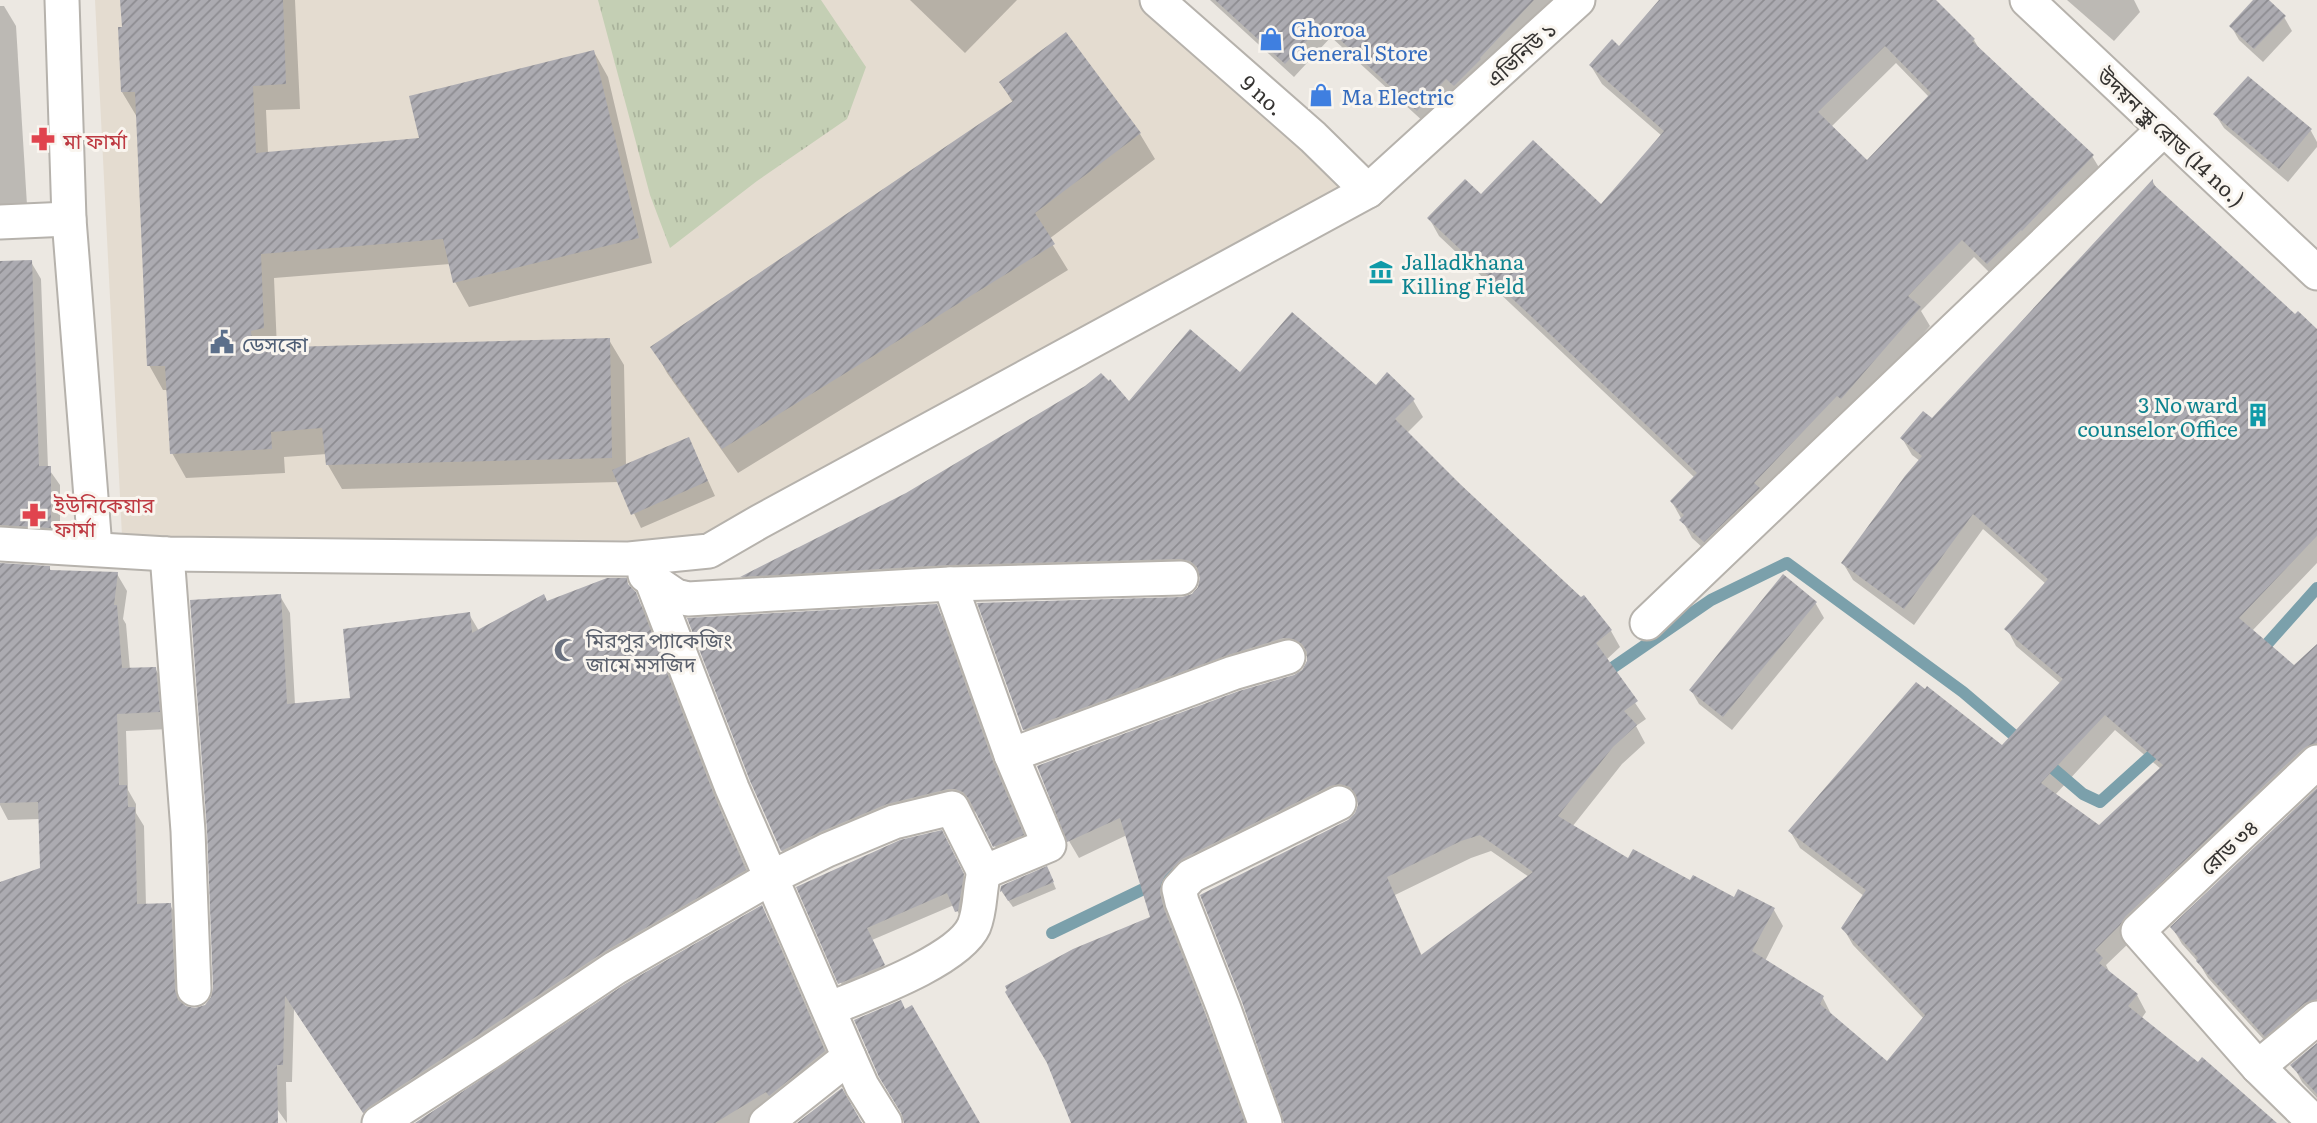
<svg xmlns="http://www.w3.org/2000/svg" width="2317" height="1123" viewBox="0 0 2317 1123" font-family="Literata,'Noto Sans Bengali',serif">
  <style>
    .built { fill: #e4dcd0 }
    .grass { fill: url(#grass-tufts) }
    .shadow { fill: #0003; fill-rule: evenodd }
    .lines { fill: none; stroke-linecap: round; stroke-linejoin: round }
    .stream { stroke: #7ba0ab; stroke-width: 12 }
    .building { fill: url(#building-hatch); fill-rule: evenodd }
    .street-casing { stroke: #b6b2ac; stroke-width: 37 }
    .street { stroke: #fff; stroke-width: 33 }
    .labels { text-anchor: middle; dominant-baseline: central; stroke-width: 6; stroke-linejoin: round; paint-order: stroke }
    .shop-label { font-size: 21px; fill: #366cbe; stroke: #f9f5ef; text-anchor: start }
    .street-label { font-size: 21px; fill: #353331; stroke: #f9f5ef }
    .health-label { font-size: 21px; fill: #be3a42; stroke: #f9f5ef; text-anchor: start }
    .culture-label { font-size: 21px; fill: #0d838f; stroke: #f9f5ef; text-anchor: start }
    .service-label { font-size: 21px; fill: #4e5e75; stroke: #f9f5ef; text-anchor: start }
    .worship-label { font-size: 21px; fill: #5b616d; stroke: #f9f5ef; text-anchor: start }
  </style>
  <defs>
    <pattern id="grass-tufts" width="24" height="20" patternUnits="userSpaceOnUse" patternTransform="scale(1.75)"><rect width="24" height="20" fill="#c4cfb4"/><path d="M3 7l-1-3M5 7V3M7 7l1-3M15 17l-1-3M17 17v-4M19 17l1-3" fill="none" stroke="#a9b29b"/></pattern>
    <pattern id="building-hatch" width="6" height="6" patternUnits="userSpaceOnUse" patternTransform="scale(1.75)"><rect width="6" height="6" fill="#acabb1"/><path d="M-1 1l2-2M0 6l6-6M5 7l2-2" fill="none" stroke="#8d8c91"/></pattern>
  </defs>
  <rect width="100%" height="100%" fill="#ece8e2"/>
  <!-- built -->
  <path class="built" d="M95,0H1146L1356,185L702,541L122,536Z"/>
  <!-- grass -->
  <path class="grass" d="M598,0H821L866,67L847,119L757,181L670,248L650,195Z"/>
  <!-- shadow -->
  <g class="shadow">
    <path d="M122,0H295L300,109L266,110L268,153L421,139L594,52L608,77L652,263L469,307L455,282L450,264L274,278L277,349L609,340L624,365L626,466L689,439L715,496L641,528L619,482L342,489L328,465L327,454L284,457L285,473L186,478L172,453L168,390H163L149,365L137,117L122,92L124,29Z"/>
    <path d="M910,0H1017L965,53Z"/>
    <path d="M1210,0H1555L1426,124L1331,37L1294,77Z"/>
    <path d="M1661,0H1934L1974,40L1981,52L2092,156L2103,174L1998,281L1974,257L1921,311L1930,326L1852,416L1715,559L1692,538L1672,502L1695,478L1439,236L1429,218L1481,197L1601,206L1662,136L1602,84L1591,66L1620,48ZM1896,63L1929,97L1867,162L1831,127Z"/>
    <path d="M2067,0H2134L2140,12L2114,41Z"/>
    <path d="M2255,0H2267L2284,17L2292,31L2263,62L2239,40L2231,26Z"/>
    <path d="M0,6H4L16,26L27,205L0,206Z"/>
    <path d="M1066,34L1140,134L1155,159L1049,239L1068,270L738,473L667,373L653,347L1013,103L1001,83Z"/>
    <path d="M2215,114L2311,131L2317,142V147L2288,182L2224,128Z"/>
    <path d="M2153,182L2158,191L2295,317L2317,331V563L2252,631L2294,667L2317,646V763L2106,965L2111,975L2137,995L2146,1012L2141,1019L2275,1123H1285L1348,822L1356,815L1360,803L1352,800L1169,903L1173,927L1247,1123H1071L1152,918L1127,835L1079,858L1069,841L1039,767L1295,677L1304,671L1308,657L1304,655H1294L1034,746L1024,729L1182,599L1193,595L1200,587L1202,578L1191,575L751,593L742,577L907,495L1129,404L1240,374L1376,387L1413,400L1423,417L1407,433L1611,631L1620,647L1606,660L1646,719L1636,726L1645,743L1622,764L1572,827L1629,861L1735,900L1774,910L1783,926L1765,961L1823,998L1832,1016L1888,1063L1924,1019L1853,945L1843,928L1864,896L1800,848L1790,831L2002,748L2061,684L2016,646L2007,629L2046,584L1983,529L1914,625L1853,580L1843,563L1920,461L1912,455L1902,438L1932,421ZM2115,730L2161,769L2099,827L2055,795ZM1491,851L1529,877L1422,956L1395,895L1471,858Z"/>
    <path d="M31,262L41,279L48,468L60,485V545H0V263Z"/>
    <path d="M0,565L49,568L52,572L117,574L127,591L123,619L126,624L130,670L155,668L165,686L169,729L126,731L128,790L136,804V813L144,826L146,906L170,905L180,922L184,1007L194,1010L205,1007L212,999L280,596L290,613L295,705L352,700L469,614L479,631L547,603L631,590L645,611L723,814L755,887L370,1123L294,1009L292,1082H286L287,1123L267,1095L269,1123H0V884L42,869L40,819L8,820L0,805Z"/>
    <path d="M1783,577L1816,604L1824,618L1732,730L1699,704L1691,690Z"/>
    <path d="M936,606L947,625L1003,782L1033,854L1005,865L978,814L967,807L793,869L782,851L751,780Z"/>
    <path d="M2317,791V1018L2275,1052L2208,978L2199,963L2182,944L2172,927Z"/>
    <path d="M948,844L970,888L964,923L954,905L872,940L890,977L847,996L798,888Z"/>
    <path d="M1050,875L1056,889L1013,907L1002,892V887Z"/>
    <path d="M761,907L771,924L834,1069L766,1123H416Z"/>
    <path d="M2317,1045V1098L2302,1082L2293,1065Z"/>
  </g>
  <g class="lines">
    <!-- stream -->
    <g class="stream">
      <path d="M2259,653L2317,588"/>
      <path d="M1602,675L1711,600L1787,563L1963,692L2023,743"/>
      <path d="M2042,759L2083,794L2100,802L2162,746"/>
      <path d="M1052,933L1181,871"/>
    </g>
  </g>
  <!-- building -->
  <g class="building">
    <path d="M120,0H283L286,84L253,86L256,153L419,138L409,96L594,50L639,238L453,283L443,239L261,254L264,328L251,331L253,348L610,338L612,458L326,465L322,428L271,432L272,449L170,454L165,366H147L135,92H121L118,27H122Z"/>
    <path d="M1215,0H1534L1480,58L1481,59L1454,86L1446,79L1417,111L1323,24L1285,64Z"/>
    <path d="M1659,0H1936L1975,39L1972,41L2094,155L2022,231L2021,230L1987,264L1962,240L1908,296L1921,307L1841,399L1837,396L1754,483L1760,488L1704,542L1679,520L1684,515L1670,501L1697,473L1427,218L1465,179L1481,194L1533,140L1601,204L1664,131L1589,65L1612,39L1619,46ZM1885,46L1931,93L1867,160L1818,112Z"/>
    <path d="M2253,0H2269L2286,16L2254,49L2229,26Z"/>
    <path d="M1066,32L1141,133L1035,213L1055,244L722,449L650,347L1013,101L999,82Z"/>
    <path d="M2248,76L2312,129L2279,169L2213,114Z"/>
    <path d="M2153,179V184L2295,314L2298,311L2317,329V536L2239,618L2294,665L2317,644V743L2304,748L2125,917L2120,925L2095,950L2103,958L2099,963L2138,994L2128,1006L2198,1062L2202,1057L2277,1123H1284L1242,1002L1200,895L1348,820L1355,813L1358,805L1356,795L1350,787L1340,784L1330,786L1182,859L1165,876L1161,883L1160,893L1164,909L1206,1016L1245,1123H1071L1047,1063L1005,992L1007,990L1005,986L1073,949L1150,917L1120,818L1067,842L1037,766L1239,691L1294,675L1302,670L1307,661V652L1302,644L1293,639L1283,638L1228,655L1023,730L977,603L1182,597L1192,594L1198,587L1200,577L1197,567L1190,561L1180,559L949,565L740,577L906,493L1085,386L1101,373L1109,381L1110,379L1129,401L1190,329L1240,372L1292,312L1376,385L1387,372L1415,399L1395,419L1460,484L1581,597L1584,595L1612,630L1596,643L1638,701L1624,711L1637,725L1613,747L1558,816L1628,858L1633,849L1690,880L1693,875L1734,897L1738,889L1775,908L1752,951L1824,996L1820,1004L1887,1061L1925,1015L1841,928L1866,890L1788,831L1916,682L1925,689L1927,686L2002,745L2063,679L2004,629L2048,579L1973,514L1904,609L1841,563L1905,476L1922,456L1900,438L1923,411L1932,418ZM2105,715L2163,765L2099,825L2041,783ZM1480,835L1533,872L1421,955L1387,877L1461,841Z"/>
    <path d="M32,260L39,466H51V528L0,525V261Z"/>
    <path d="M689,437L708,481L631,515L612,470Z"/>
    <path d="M0,563L50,566V570L118,572L114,605H117L122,668L156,667L160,712L117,714L119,785H127L128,807H135L137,904L171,903L175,990L178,1000L186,1006L195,1008L205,1005L211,997L213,988L207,830L190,600L281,594L287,704L350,698L343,629L470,612L472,633L544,594L547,601L607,578H627L628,584L636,592L714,795L746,870L604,952L369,1107L363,1113L285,996L283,1065H277L278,1123H0V882L40,868L38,802L0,803Z"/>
    <path d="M1783,574L1817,602L1723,717L1689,690Z"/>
    <path d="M937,604L993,762L1024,835L993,847L969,799L963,792L955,789H948L887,804L820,832L781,851L750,781L687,618Z"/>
    <path d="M2317,788V999L2305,1003L2265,1037L2196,961L2198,958L2170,927Z"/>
    <path d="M942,830L964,874L958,911L955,912L947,893L867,928L885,965L838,984L796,887L900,840Z"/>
    <path d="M1047,866L1054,882L1008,901L1002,891L1000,892L1001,886Z"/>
    <path d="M762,905L825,1051L769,1096L766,1092L715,1123H415L625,984Z"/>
    <path d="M901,1000L905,1009L912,1005L980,1123H904L901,1113L879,1077L854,1020Z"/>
    <path d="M2317,1043V1094L2290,1065Z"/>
    <path d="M842,1088L862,1123H797Z"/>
  </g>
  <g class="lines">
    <!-- street casing -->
    <g class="street-casing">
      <g id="street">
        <path d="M62,0L69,219L95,548"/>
        <path id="s1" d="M1157,0L1313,137L1368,191"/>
        <path d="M2027,0L2317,273"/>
        <path d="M0,222L69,219"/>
        <path d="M0,544L167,554L629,559L709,551L759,522L1368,191L1578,0"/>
        <path d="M167,554L188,831L194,989"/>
        <path d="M645,575L676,596L688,599L950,584L1181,578"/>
        <path d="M652,581L732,788L849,1057L862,1086L885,1123"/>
        <path d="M1647,623L2164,129"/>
        <path d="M1011,755L1233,673L1288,657"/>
        <path d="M829,1009C865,994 958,961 974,926C981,909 979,890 984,872"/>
        <path d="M2258,1067L2317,1018"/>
        <path d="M379,1123L488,1053L615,968L772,877L827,850L894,822L952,808L984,872L1049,845L1011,755L950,584"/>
        <path d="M766,1123L849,1057"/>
        <path d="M1265,1123L1224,1009L1182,902L1179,889L1191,876L1339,803"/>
        <path d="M2315,1123L2258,1067L2138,931L2317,762"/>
      </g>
    </g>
    <!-- street -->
    <use href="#street" class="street"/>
  </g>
  <!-- icons -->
  <defs>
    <g id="shop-bare" transform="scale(1.89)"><path d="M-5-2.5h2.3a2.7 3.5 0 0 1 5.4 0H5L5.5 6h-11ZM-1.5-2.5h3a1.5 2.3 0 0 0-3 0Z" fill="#3f7fe0" stroke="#f9f5ef" stroke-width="2.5" paint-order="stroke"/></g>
    <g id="pharmacy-bare" transform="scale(1.89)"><path d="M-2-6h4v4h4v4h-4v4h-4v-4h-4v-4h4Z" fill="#e0444e" stroke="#f9f5ef" stroke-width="2.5" paint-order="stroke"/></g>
    <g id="museum-bare" transform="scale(1.89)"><path d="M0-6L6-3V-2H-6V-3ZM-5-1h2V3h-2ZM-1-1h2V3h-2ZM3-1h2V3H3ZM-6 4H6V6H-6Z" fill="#0f9aa8" stroke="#f9f5ef" stroke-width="2.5" paint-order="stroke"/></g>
    <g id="civic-bare" transform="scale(1.89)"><path d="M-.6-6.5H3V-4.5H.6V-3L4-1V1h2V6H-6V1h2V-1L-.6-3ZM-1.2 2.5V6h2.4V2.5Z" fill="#5c6f8a" stroke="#f9f5ef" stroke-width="2.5" paint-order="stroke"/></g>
    <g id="building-bare" transform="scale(1.89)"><path d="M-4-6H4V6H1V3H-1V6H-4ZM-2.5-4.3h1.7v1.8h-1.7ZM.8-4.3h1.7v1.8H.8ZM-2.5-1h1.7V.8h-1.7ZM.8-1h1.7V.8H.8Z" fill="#0f9aa8" stroke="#f9f5ef" stroke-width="2.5" paint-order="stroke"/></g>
    <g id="mosque-bare" transform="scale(1.89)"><path d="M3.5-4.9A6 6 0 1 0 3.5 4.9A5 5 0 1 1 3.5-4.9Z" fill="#6b7280" stroke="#f9f5ef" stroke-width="2.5" paint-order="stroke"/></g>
  </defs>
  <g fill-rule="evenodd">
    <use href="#shop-bare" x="1271" y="39"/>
    <use href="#shop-bare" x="1321" y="95"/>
    <use href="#pharmacy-bare" x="43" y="139"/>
    <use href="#museum-bare" x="1381" y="272"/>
    <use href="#civic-bare" x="222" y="342"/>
    <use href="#building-bare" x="2258" y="415"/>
    <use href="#pharmacy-bare" x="34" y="515"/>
    <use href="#mosque-bare" x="566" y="650"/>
  </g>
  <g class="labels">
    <!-- shop labels -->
    <g class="shop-label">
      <text x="1291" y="27">Ghoroa<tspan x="1291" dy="24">General Store</tspan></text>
      <text x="1341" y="95">Ma Electric</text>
    </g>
    <!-- street labels -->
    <g class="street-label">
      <text transform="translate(1520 53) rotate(-42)">এভিনিউ ১</text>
      <text stroke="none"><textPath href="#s1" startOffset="142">9 no.</textPath></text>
      <text transform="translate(2172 136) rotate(43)">উদয়ন স্কুল রোড (14 no.)</text>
      <text transform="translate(2228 846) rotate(-43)">রোড ৩৪</text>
    </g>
    <!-- health labels -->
    <g class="health-label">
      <text x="63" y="139">মা ফার্মা</text>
      <text x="54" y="503">ইউনিকেয়ার<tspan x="54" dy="24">ফার্মা</tspan></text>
    </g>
    <!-- culture labels -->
    <g class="culture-label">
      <text x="1401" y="260">Jalladkhana<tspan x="1401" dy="24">Killing Field</tspan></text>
      <text x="2238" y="403" text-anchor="end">3 No ward<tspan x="2238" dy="24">counselor Office</tspan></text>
    </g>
    <!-- service labels -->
    <g class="service-label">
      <text x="242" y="342">ডেসকো</text>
    </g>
    <!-- worship labels -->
    <g class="worship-label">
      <text x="586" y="638">মিরপুর প্যাকেজিং<tspan x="586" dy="24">জামে মসজিদ</tspan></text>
    </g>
  </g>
</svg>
